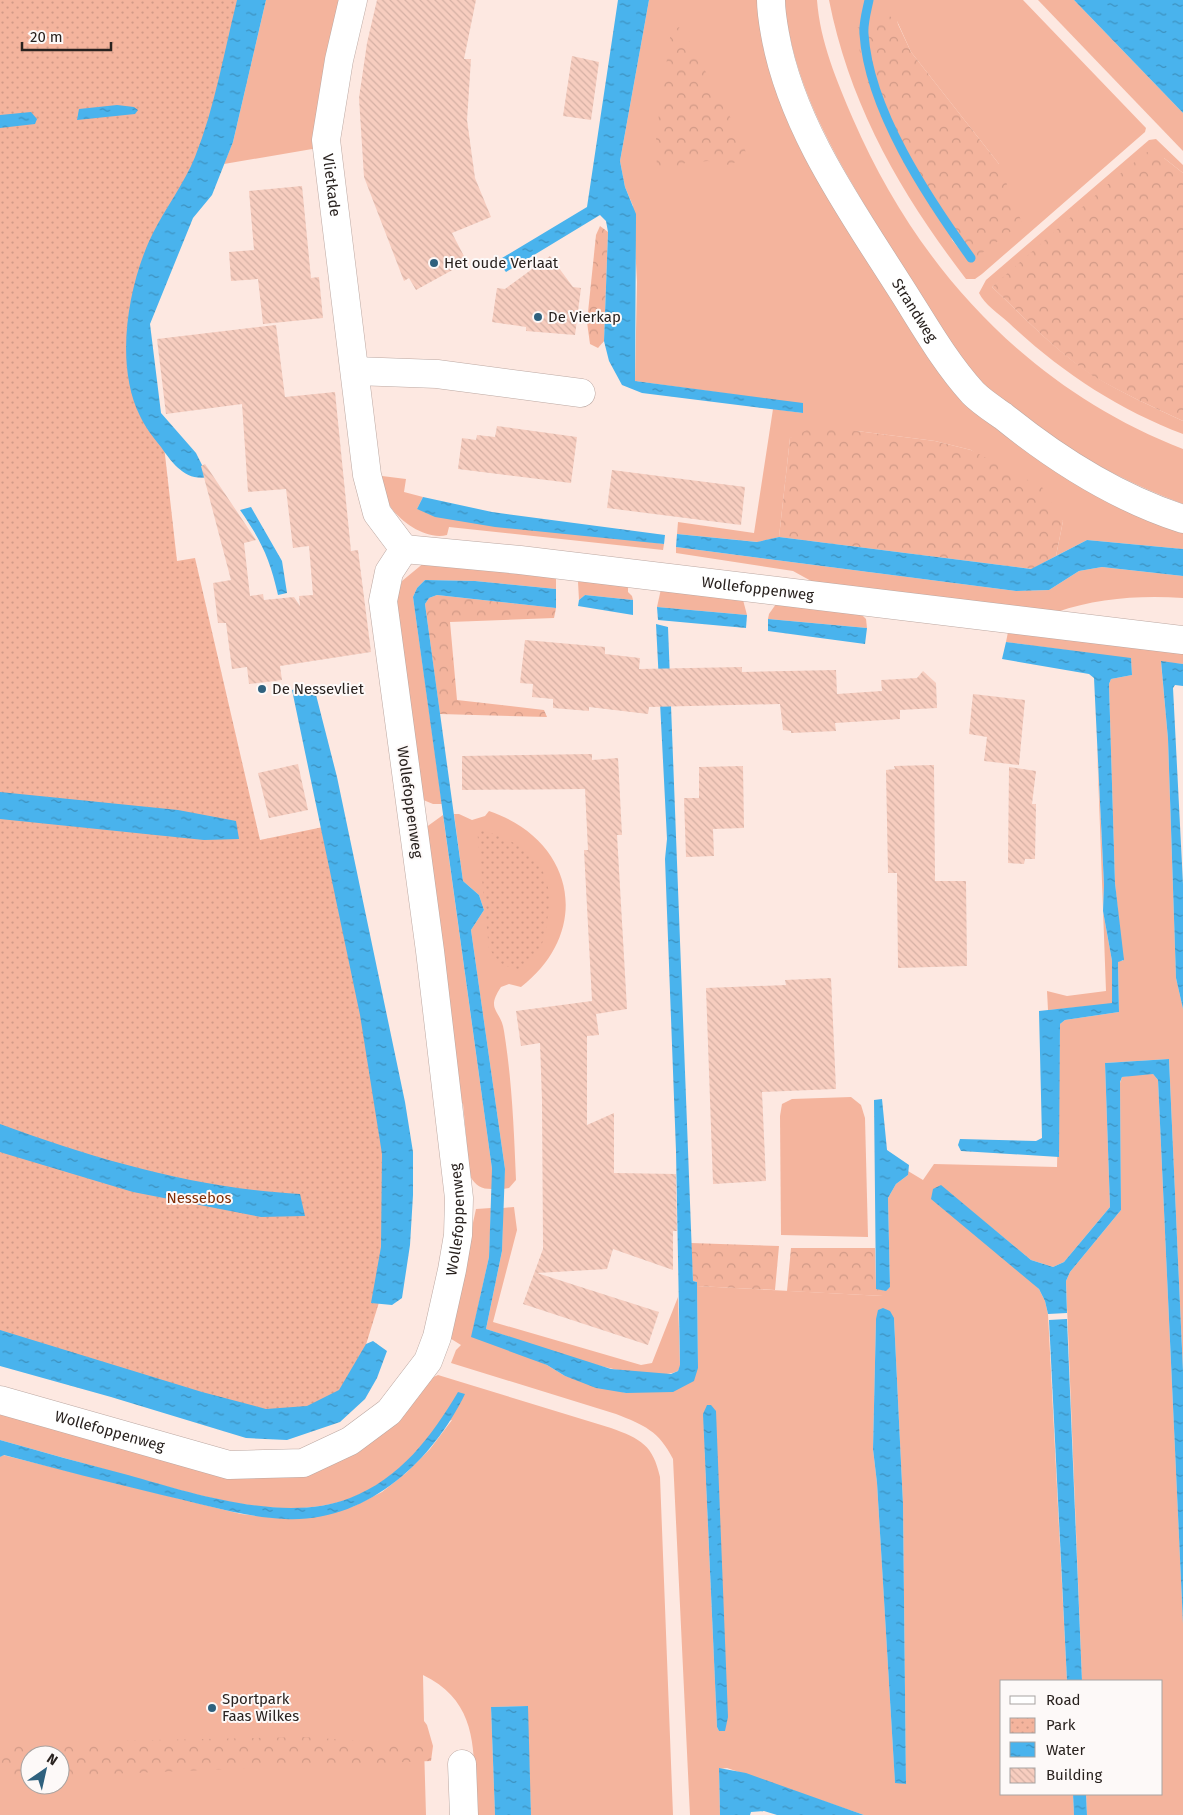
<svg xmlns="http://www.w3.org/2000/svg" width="1183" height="1815" viewBox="0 0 1183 1815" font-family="'Fira Sans',sans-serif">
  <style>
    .grass { fill: #f4b49d; fill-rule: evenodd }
    .forest { fill: url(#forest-crowns) }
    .park { fill: url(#park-dots) }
    .water { fill: url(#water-ripples) }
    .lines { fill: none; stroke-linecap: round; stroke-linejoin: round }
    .stream { stroke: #49b3ed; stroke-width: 9 }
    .building { fill: url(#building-back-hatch) }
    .street-casing { stroke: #bca8a2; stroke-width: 29 }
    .secondary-casing { stroke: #bca8a2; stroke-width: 29 }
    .street { stroke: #fff; stroke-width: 28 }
    .secondary { stroke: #fff; stroke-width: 28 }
    .poi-dot { fill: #2f617e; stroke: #fdf9f8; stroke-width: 2 }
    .labels { text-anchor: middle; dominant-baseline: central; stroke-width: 4; stroke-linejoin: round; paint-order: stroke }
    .street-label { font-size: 15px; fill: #29221f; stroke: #fdf9f8 }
    .poi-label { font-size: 15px; fill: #29221f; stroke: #fdf9f8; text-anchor: start }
    .park-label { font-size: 15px; fill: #812c04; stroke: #fdf9f8 }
  </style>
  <defs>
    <pattern id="forest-crowns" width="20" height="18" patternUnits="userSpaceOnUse" patternTransform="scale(1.25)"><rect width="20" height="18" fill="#f4b49d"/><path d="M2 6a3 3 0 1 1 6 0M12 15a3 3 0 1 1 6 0" fill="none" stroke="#d19a87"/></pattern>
    <pattern id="park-dots" width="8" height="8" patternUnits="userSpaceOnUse" patternTransform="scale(1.25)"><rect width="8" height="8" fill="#f4b49d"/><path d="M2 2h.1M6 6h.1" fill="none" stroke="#d19a87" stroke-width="1.8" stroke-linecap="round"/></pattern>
    <pattern id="water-ripples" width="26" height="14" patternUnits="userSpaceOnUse" patternTransform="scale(1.25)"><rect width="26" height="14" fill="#49b3ed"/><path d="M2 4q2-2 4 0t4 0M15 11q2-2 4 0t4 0" fill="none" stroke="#3d91bf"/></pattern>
    <pattern id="building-back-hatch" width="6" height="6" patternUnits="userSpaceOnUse" patternTransform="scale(1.25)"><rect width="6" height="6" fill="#f7cdbf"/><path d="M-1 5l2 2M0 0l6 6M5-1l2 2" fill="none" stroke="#d4b0a4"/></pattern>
  </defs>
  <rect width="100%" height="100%" fill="#fde8e1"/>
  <!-- grass -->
  <g class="grass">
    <path d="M266,0H340L318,148L224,164L233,142Z"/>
    <path d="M649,0H759L761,30L952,388L1183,530V549L1087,540L1056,556L1063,521L971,450L935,441L857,431L790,438L779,537L758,542L677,534L678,522L754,533L773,409L803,413V404L635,381L637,282L633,206L625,187L620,161Z"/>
    <path d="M784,0H817C820,42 837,81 853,119C918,269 1029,389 1183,449V504C1102,474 1012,421 956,355C930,312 904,269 877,225C833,153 793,86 784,0Z"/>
    <path d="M829,0H1023L1146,128L1145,132L982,274L975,279H966C901,194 850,106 829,0ZM897,21L911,52L999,164L970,262L952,240Z"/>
    <path d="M1038,0H1074L1183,113V151Z"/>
    <path d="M1156,139L1183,165V173L1164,158L992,287C1024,317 1056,352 1094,376C1122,393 1153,407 1183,421V434C1117,409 1060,371 1009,323C999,314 984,304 979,293L986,280L1149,140Z"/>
    <path d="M382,476L406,479L404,492L423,497L417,509L664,544L663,550L449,527L447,535C427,540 401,523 390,506C384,498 382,487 379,477Z"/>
    <path d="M676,547L1016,591L1049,590L1079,571L1102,567L1183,576V598C1142,595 1096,598 1057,612L813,582L793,571L676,553Z"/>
    <path d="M425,562L556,572V589L475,581L425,580L417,588L413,597L442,804H433L421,799L396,598L402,581Z"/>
    <path d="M582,578L628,585V592L632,596L633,600L585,595L579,600L578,582Z"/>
    <path d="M661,589L743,600L747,615L657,607Z"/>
    <path d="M776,604L862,615L866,619L867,628L768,619L769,614Z"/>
    <path d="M1008,632L1183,653V664L1161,662L1168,739L1176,978L1183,1009V1371L1169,1059L1105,1063L1110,1207L1064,1262L1053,1267L1031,1260L941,1186L1039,1289L1045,1301L1048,1314L1067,1681H1002V1794H1073L1074,1815H864L727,1768L719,1769L720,1815H690L673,1459C659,1431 644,1425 616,1414L451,1363L456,1350L461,1345L448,1337L476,1209L491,1208L489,1257L473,1330L547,1365L565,1376L626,1393L698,1368L697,1286L883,1296L882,1291L890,1287L888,1198L896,1184L908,1175V1171L923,1180L934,1164L1057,1167L1060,1024L1065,1020L1119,1012L1118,961H1123L1115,883L1109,684L1111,679L1132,675L1131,659L1006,642ZM894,1318L903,1504L906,1784L895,1782L877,1483L873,1449L876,1319ZM703,1414L719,1731L717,1727Z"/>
    <path d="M1097,745L1104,885L1103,911L1112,961V1004L1048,1010L1047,991L1067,996L1106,991Z"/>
    <path d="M489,811C575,840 593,931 521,987L509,984L501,987C485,1011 501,1009 504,1031C512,1081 514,1130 516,1180L509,1188L503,1189L505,1169L471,930L484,910L479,895L463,881L454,814H459L472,820L485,816Z"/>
    <path d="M443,815L492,1169V1189C481,1189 476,1186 470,1176L463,1104L454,1096L425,828Z"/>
    <path d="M1147,1073L1153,1074L1158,1080L1183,1624V1815H1087L1086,1794H1162V1681H1082L1066,1281L1070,1272L1121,1210L1120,1083L1122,1077Z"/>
    <path d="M851,1097L861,1105L865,1118L868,1237L781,1235L780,1116L782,1104L792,1099Z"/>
    <path d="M514,1207L517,1230L493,1322L641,1365L652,1363L678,1297L680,1366L678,1371C641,1388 526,1342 486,1329L502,1251L503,1208Z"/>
    <path d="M438,1375L611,1428C641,1439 653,1445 660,1477L673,1815H531L527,1706L491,1707L495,1815H475C473,1759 483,1704 423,1675L424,1721L427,1725L433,1746H424L426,1815H0V1457L3,1455L241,1514L287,1519L352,1507L382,1492L406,1473L430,1449L452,1420C433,1425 432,1435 420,1449C400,1470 376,1489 349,1499C280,1523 199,1495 132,1477C88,1465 44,1452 0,1440V1414L189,1467L285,1473L431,1378ZM30,1755H60V1785H30Z"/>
  </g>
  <!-- forest -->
  <g class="forest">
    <path d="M886,13L897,22L911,52L999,164L1022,223L970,262C925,206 860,101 857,28Z"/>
    <path d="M679,27L688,39L742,139L747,157L729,165L708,161L685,163L657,175L656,135L671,31Z"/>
    <path d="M1147,152L1164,158L1183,173V421C1153,407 1122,393 1093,376C1056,352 1024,317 992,287L1115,178Z"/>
    <path d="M600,226L608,232L604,341L598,348L590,344L587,322L596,235Z"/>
    <path d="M809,429L857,431L935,441L971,450L1043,488L1063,521L1056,556L1032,569L779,537L790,438Z"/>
    <path d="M437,595L556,608L554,618L450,622L457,700L544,710L547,717L440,714L425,604L429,598Z"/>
    <path d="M691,1243L779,1246L775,1290L697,1286V1282L693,1281Z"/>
    <path d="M791,1248H875L876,1288L883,1290V1296L787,1291Z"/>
    <path d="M304,1737L433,1746L431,1761L60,1776V1755H30V1777L0,1778V1743Z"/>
  </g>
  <!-- park -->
  <g class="park">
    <path d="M0,0H253L229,95L139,307L163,437L177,561L195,558L260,840L333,825L404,1221L349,1400L282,1428L0,1349Z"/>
    <path d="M477,829C523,841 556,863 548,915C544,945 542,950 520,972L500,963L489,949Z"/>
  </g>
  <!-- water -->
  <g class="water">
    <path d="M237,0H266L233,142L212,195L193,218L150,324L161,413L196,453L208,477C186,482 172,463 161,447C153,437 145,427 140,416C114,364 128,283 153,233C166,207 184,184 195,157C215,107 224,52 237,0Z"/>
    <path d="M618,0H649L620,161L625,187L636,214L635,381L803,403V413L642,393L622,385L609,361L604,341L608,232L606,221L600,215L506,272L497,261L587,207Z"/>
    <path d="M1074,0H1183V113Z"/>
    <path d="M117,105L134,107L138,110L135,114L77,120L79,109Z"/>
    <path d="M31,112L37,119L35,124L0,128V115Z"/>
    <path d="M423,497L492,512L665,535L664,544L495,527L435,517L417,509Z"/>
    <path d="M251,507L282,561L287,593L278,595C270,559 261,540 240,510Z"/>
    <path d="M677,534L757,542L779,537L1031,569L1087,540L1183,549V576L1102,567L1079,571L1049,590L1016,591L676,547Z"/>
    <path d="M425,580L475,581L556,589V608L437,595L429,598L425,604L463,881L479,895L484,910L471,930L505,1169L502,1251L486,1329L611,1369L671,1374L678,1371L680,1365L676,1151L665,859L667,839L656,624L668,627L693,1281L697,1282L698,1368L694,1381L673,1392L626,1393L596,1388L565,1376L547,1365L471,1337L489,1257L492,1169L413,597L417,588Z"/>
    <path d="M585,595L633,600V615L578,606L579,600Z"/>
    <path d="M657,607L747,615L746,628L658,620Z"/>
    <path d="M768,619L867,628L865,644L768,631Z"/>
    <path d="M1006,642L1131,658L1132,675L1111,679L1109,684L1115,883L1124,960L1118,962L1119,1012L1065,1020L1060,1024L1059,1157L961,1151L958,1145L960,1139L1036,1141L1042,1138L1039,1011L1112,1003V961L1103,911L1104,885L1094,678L1089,674L1002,659Z"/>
    <path d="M1161,661L1183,664V686L1175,685L1173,688L1183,884V1009L1176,978L1168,739Z"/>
    <path d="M301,687H314L337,777L405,1102L413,1152V1195L410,1245L402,1298L392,1305L371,1303L381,1247L382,1154L360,1015L292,690Z"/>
    <path d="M0,792L178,810L231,820L236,821L239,839L204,840L0,819Z"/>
    <path d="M1169,1059L1183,1371V1624L1158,1080L1153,1074L1122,1077L1120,1082L1121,1210L1070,1272L1066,1281L1067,1313L1048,1314L1045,1301L1039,1289L931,1199L933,1189L941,1185L1031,1260L1053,1267L1064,1262L1110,1207L1105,1063Z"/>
    <path d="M882,1099L887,1150L909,1165L908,1175L896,1184L888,1198L890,1287L886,1291L876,1289L874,1100Z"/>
    <path d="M0,1124C94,1159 199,1189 300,1194L305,1216L261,1217L133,1192L3,1153L0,1152Z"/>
    <path d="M883,1308L890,1311L894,1318L903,1504L906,1784L895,1783L877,1483L873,1449L876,1319L878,1310Z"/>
    <path d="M1067,1319L1082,1681H1067L1049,1320Z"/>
    <path d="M0,1330L202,1392L266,1409L307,1406L339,1390L366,1344L373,1341L387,1351L377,1378L365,1399L340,1422L287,1440L246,1438L111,1397L0,1366Z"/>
    <path d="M458,1392L465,1394C432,1462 366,1523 285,1519C243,1517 203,1504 162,1495C109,1482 56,1469 4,1455L0,1457V1440C43,1452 85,1464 128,1475C192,1493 285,1524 350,1498C401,1478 431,1437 458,1392Z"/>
    <path d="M707,1405H711L716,1411L728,1717L725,1731H719L717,1727L703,1414Z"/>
    <path d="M528,1706L531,1815H495L491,1707Z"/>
    <path d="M719,1768L746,1773L864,1815H777L764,1811L751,1812L750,1815H720Z"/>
    <path d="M1073,1794H1086L1087,1815H1074Z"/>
  </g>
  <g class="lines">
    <!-- stream -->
    <path class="stream" d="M869,0C867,10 863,23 864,34C869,110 927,197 971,258"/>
  </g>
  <!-- building -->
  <g class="building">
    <path d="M377,0H476L464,59H471L467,120L475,178L491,217L452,233L467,262L416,290L409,278L404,281L364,177L359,98L367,43Z"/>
    <path d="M572,56L599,62L591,120L563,116Z"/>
    <path d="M302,186L311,278L319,277L323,318L263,324L258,279L231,281L229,252L254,250L249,191Z"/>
    <path d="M550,256L573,287L581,288L575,335L526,331V327L492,322L497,288L505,289Z"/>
    <path d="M276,325L285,397L335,392L351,551L358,550L371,652L280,666L282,680L249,684L247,667L232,669L226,623H218L213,583L231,580L201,466L205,464L256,540L244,543L250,596L263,594L264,600L294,597L300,606L299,596L313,595L309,546L293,548L286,489L248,492L242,404L166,414L157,339Z"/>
    <path d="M497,426L577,437L571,483L458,469L462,438L476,440L477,435L495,437Z"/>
    <path d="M612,470L745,487L741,525L607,508Z"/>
    <path d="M525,640L605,647V654L640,658L639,669L742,667V672L836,670L837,694L882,691L881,680L917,678L923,671L936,683L937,708L900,710V719L835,723L836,731L791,733V731L783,730L780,704L649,707L648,714L589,707V711L553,708V699L532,697L533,684L520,683Z"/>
    <path d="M973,694L1025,700L1019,765L984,761L987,737L969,734Z"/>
    <path d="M592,754V760L618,758L622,835H617L627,1009L596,1014L599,1035L587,1036V1125L614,1113V1173L676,1174L677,1231H673V1270L613,1249L607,1269L537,1273L659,1312L648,1345L523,1304L543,1249L542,1100L540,1043L521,1046L516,1011L592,1001L584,850H588L585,789L462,790V756Z"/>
    <path d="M298,764L308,810L269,818L258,773Z"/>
    <path d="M934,765L935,881H966L967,966L898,968L897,873H888L886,770L895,769L894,766Z"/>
    <path d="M743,766L744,828L713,829L714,856L686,857L684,798H699V767Z"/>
    <path d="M1009,767L1036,771L1032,804H1036L1035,859H1025L1024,864L1008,863Z"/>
    <path d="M831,978L836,1089L762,1092L766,1181L713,1184L706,988L786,985L785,980Z"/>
  </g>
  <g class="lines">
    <!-- street casing -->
    <g class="street-casing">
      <g id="street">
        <path id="s1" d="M353,0L339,60L326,140L367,475L377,513L404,549"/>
        <path d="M355,371L437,374L581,393"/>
        <path id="s2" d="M404,549L520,560L1183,640"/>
        <path id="s3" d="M0,1400L229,1465L303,1463L350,1441L389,1412L428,1361L437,1337L452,1270L458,1235L459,1198L430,951L383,601L389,572L404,549"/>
        <path d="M462,1764L464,1815"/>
      </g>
    </g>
    <!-- secondary casing -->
    <g class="secondary-casing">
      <g id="secondary">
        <path id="s4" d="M771,0C771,11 773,23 775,34C791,125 849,207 898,284C922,321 943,360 973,393C982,402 993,409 1003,416C1056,459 1118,498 1183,519"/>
      </g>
    </g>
    <!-- street -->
    <use href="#street" class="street"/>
    <!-- secondary -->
    <use href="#secondary" class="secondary"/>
  </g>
  <!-- markers -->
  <g class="poi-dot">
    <circle cx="434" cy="263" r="5"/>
    <circle cx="538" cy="317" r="5"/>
    <circle cx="262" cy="689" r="5"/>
    <circle cx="212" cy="1708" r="5"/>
  </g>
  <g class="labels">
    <!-- street labels -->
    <g class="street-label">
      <text stroke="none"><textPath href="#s1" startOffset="188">Vlietkade</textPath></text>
      <text stroke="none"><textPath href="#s4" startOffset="346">Strandweg</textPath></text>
      <text stroke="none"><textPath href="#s2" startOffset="356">Wollefoppenweg</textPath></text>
      <text transform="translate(410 802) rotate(82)">Wollefoppenweg</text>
      <text stroke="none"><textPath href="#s3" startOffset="622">Wollefoppenweg</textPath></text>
      <text stroke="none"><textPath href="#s3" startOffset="114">Wollefoppenweg</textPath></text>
    </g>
    <!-- poi labels -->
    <g class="poi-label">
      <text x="444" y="263">Het oude Verlaat</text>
      <text x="548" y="317">De Vierkap</text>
      <text x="272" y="689">De Nessevliet</text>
      <text x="222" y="1699">Sportpark<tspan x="222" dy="17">Faas Wilkes</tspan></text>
    </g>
    <!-- park labels -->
    <g class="park-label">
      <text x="199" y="1198">Nessebos</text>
    </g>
  </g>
  <!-- legend -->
  <rect x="1000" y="1680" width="162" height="115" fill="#fdf9f8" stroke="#a8a3a1"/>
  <rect x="1010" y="1696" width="25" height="8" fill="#ffffff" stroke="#a8a3a1"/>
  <text x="1046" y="1705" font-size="15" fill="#29221f">Road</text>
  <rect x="1010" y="1718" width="25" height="15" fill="url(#park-dots)" stroke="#a8a3a1"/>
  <text x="1046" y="1730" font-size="15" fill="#29221f">Park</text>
  <rect x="1010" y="1742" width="25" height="15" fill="url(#water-ripples)" stroke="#a8a3a1"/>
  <text x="1046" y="1755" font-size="15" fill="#29221f">Water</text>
  <rect x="1010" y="1768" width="25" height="15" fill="url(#building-back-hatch)" stroke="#a8a3a1"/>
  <text x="1046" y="1780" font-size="15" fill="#29221f">Building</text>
  <!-- north arrow -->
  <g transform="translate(45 1770) rotate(34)"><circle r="24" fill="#fdf9f8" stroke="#a8a3a1"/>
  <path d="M0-4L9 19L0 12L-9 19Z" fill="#2f617e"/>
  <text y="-8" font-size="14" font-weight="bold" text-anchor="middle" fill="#29221f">N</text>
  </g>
  <!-- scale -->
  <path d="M22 42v8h89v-8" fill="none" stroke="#29221f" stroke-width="2.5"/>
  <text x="30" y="42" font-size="15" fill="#29221f" stroke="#fdf9f8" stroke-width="4" paint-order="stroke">20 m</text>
</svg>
